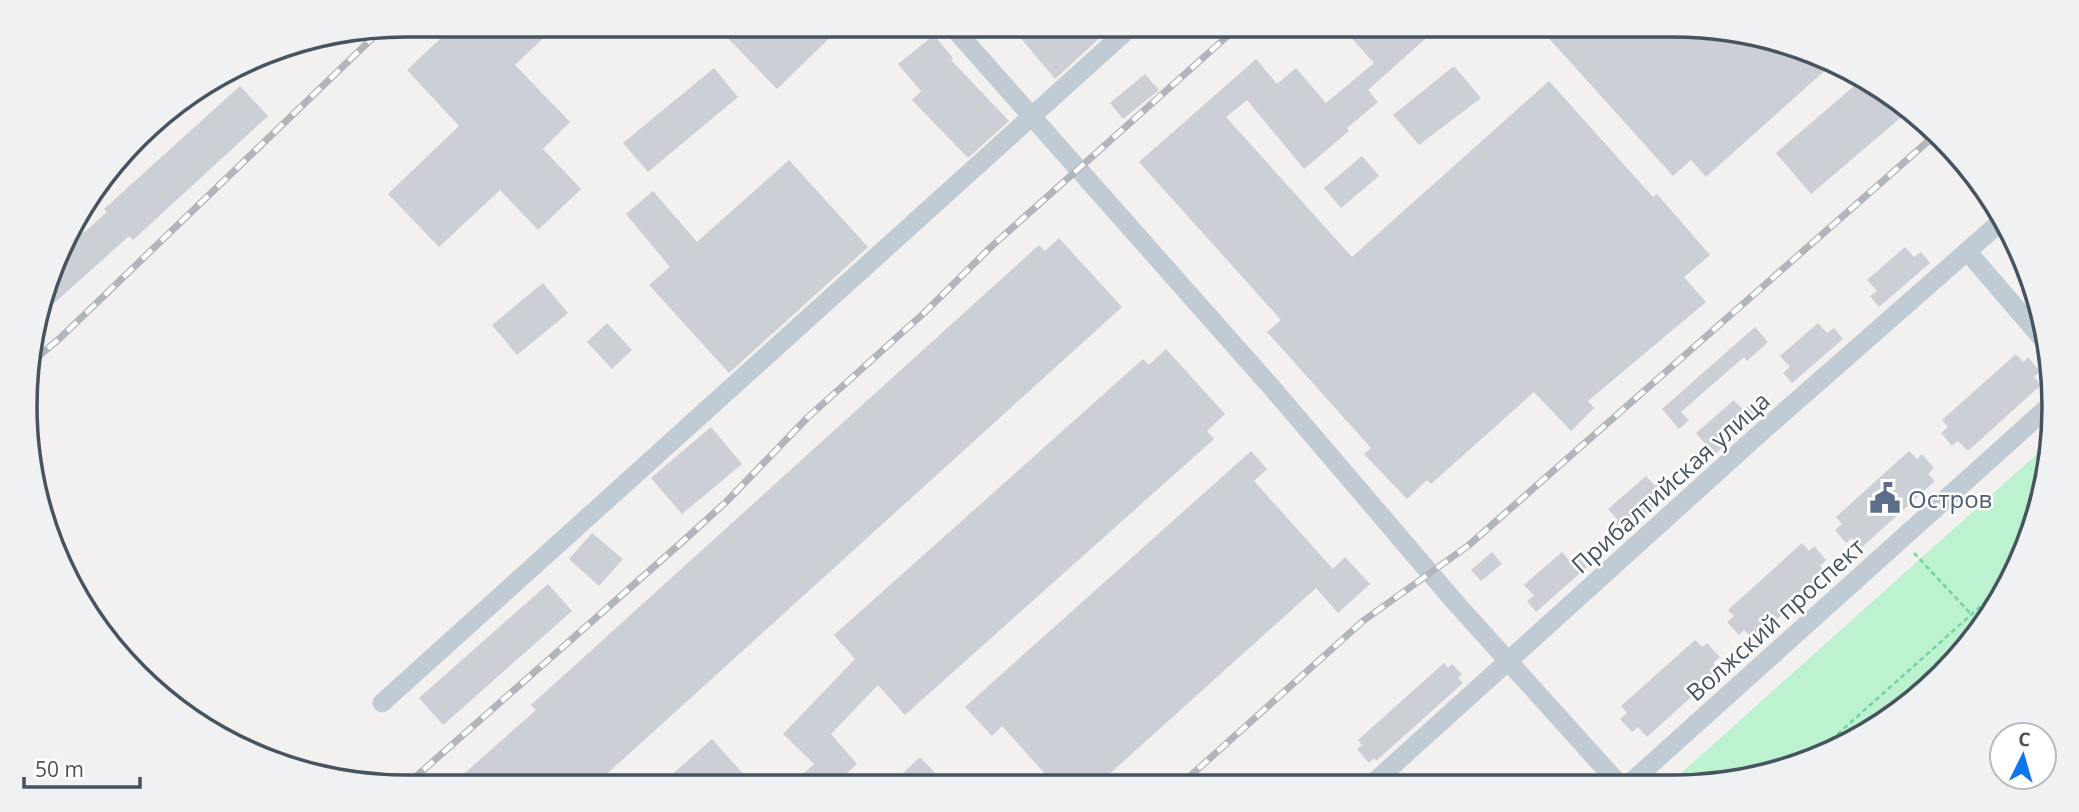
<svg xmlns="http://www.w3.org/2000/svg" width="2079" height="812" font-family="'Open Sans',sans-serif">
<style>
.green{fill:#bcf2d0}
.building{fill:#cccfd5}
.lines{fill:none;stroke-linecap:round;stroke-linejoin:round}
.path{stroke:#72d3a1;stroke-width:2.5;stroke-dasharray:5 3.5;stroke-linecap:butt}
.minor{stroke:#c0cbd3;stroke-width:19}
.rail-casing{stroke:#b2b5bb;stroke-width:7}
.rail{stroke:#fff;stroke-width:4.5;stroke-dasharray:13;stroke-linecap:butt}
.labels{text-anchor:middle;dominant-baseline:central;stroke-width:5;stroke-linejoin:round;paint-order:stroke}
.street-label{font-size:24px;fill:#47545f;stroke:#fff}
.service-label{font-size:24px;fill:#4e5e75;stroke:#fff;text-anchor:start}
.rim{fill:none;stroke:#47545f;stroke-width:3.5}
</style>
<rect width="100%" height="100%" fill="#f3f0f0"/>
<!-- green -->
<path class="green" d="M2045,447L2041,505L2003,597L1925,693L1841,748L1723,784H1669Z"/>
<!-- building -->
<path class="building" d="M456,24H558L515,65L570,122L543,149L581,189L538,230L500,190L439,247L388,194L459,126L407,70Z
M714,24H844L777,89Z
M1009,24H1115L1055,79Z
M1339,24H1442L1368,90L1378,102L1347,128L1349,131L1304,169L1247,100L1226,117L1352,257L1549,81L1653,197L1657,194L1710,255L1684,277L1706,302L1588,401L1594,408L1571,431L1534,392L1431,484L1427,480L1407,499L1364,454L1371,448L1267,332L1281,320L1139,162L1256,59L1277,84L1296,68L1326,103L1374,63Z
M1536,24H1673L1772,38L1830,66L1706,177L1691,160L1673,176Z
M934,35L953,58L951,60L1009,121L968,158L912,100L921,91L898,64Z
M1454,66L1481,98L1419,145L1393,115Z
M714,68L738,97L648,172L623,143Z
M1145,74L1159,90L1123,119L1110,103Z
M1860,81L1906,104L1911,109L1811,194L1776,153Z
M240,86L268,116L133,240L129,236L42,314L63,251L107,212L104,209Z
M1362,156L1379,176L1341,208L1324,188Z
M789,160L868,247L729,373L649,285L670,267L626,214L653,191L697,242Z
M1059,238L1122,307L599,781L604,787H449L536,710L531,705L1039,245L1045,251Z
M1905,247L1914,257L1921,252L1930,263L1879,307L1870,296L1877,291L1867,280Z
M543,283L568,313L517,355L492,325Z
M607,323L632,350L612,369L587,342Z
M1818,323L1827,333L1834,328L1843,339L1792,383L1783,373L1790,367L1780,356Z
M1755,327L1768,342L1747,361L1744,357L1681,412L1689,420L1679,429L1662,409Z
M1166,349L1225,414L1207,431L1214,439L905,715L878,685L831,734L857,764L832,786H812L802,775L814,764L783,734L855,659L834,635L1143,359L1149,365Z
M2016,354L2023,362L2028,357L2040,371L2034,377L2041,385L1968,451L1958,441L1952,446L1941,433L1948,427L1942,420Z
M1734,400L1743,410L1749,405L1758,416L1708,460L1698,450L1705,444L1696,433Z
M711,427L742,464L682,514L651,478Z
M1251,451L1267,469L1254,481L1333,569L1345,557L1370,584L1338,613L1316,588L1096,786H1056L1002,726L992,736L965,707Z
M1909,451L1917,459L1922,454L1934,468L1928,474L1935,481L1861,548L1852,538L1846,543L1835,530L1842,524L1836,517Z
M1646,476L1655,486L1661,481L1671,492L1620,536L1611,525L1618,520L1608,509Z
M592,533L623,559L599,586L569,559Z
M1802,543L1809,551L1814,546L1826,560L1820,566L1827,574L1754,640L1744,630L1739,635L1727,622L1734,616L1728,610Z
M1492,552L1502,564L1481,581L1471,570Z
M1562,552L1571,562L1578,557L1587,567L1536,612L1527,601L1534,596L1524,585Z
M548,584L572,611L443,725L419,698Z
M1695,640L1702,647L1707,643L1720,657L1713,663L1721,670L1647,737L1638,727L1632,732L1620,719L1627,713L1621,706Z
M1444,663L1448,668L1452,664L1462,674L1458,678L1463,683L1376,761L1374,758L1369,763L1357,749L1362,745L1358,740Z
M712,739L755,787H658Z
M920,757L947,786H889Z"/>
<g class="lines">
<!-- path -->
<path class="path" d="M2044,390L2049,385
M1914,553L1971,614
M1812,757L2011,579"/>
<!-- minor -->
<path class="minor" d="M950,24L1273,389L1454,601L1619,784
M1967,251L2047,344
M382,703L1134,24
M1629,784L2048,407
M1371,785L1758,435L2005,218"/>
<defs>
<path id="rail" d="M28,365L59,339L383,28
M1179,786L1363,621L1469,545L1934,136
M404,787L682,542L727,501L807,418L924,313L993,245L1241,24"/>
</defs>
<!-- rail casing -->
<use href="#rail" class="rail-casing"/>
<!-- rail -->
<use href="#rail" class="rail"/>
</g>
<!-- icons -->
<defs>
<symbol id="civic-bare" viewBox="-9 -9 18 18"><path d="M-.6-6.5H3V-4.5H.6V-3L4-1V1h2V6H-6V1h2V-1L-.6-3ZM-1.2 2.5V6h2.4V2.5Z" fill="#5c6f8a" stroke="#fff" stroke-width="2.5" paint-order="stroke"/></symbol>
</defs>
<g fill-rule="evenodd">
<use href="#civic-bare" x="1863" y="476" width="44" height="44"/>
</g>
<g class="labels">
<!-- street labels -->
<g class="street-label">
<text transform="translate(1670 482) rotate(-42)">Прибалтийская улица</text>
<text transform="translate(1775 619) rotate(-42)">Волжский проспект</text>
</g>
<!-- service labels -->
<g class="service-label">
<text x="1908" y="498">Остров</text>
</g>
</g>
<!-- crop -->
<path d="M0 0H2079V812H0ZM406 37H1673A369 369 0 0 1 2042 406V406A369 369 0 0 1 1673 775H406A369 369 0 0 1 37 406V406A369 369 0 0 1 406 37Z" fill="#f0f1f2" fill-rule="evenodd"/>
<path class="rim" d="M406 37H1673A369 369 0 0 1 2042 406V406A369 369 0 0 1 1673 775H406A369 369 0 0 1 37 406V406A369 369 0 0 1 406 37Z"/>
<!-- north arrow -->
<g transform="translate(2023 756) rotate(5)"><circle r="33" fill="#ffffff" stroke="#b5bbbf" stroke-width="2"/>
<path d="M0-5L12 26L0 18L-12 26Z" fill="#0d76ef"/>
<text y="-10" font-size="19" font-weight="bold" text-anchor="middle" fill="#47545f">С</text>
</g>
<!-- scale -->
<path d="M24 777v10h116v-10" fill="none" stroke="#47545f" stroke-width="3.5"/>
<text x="35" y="777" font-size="21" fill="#47545f" stroke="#ffffff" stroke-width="5" paint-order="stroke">50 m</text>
</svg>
